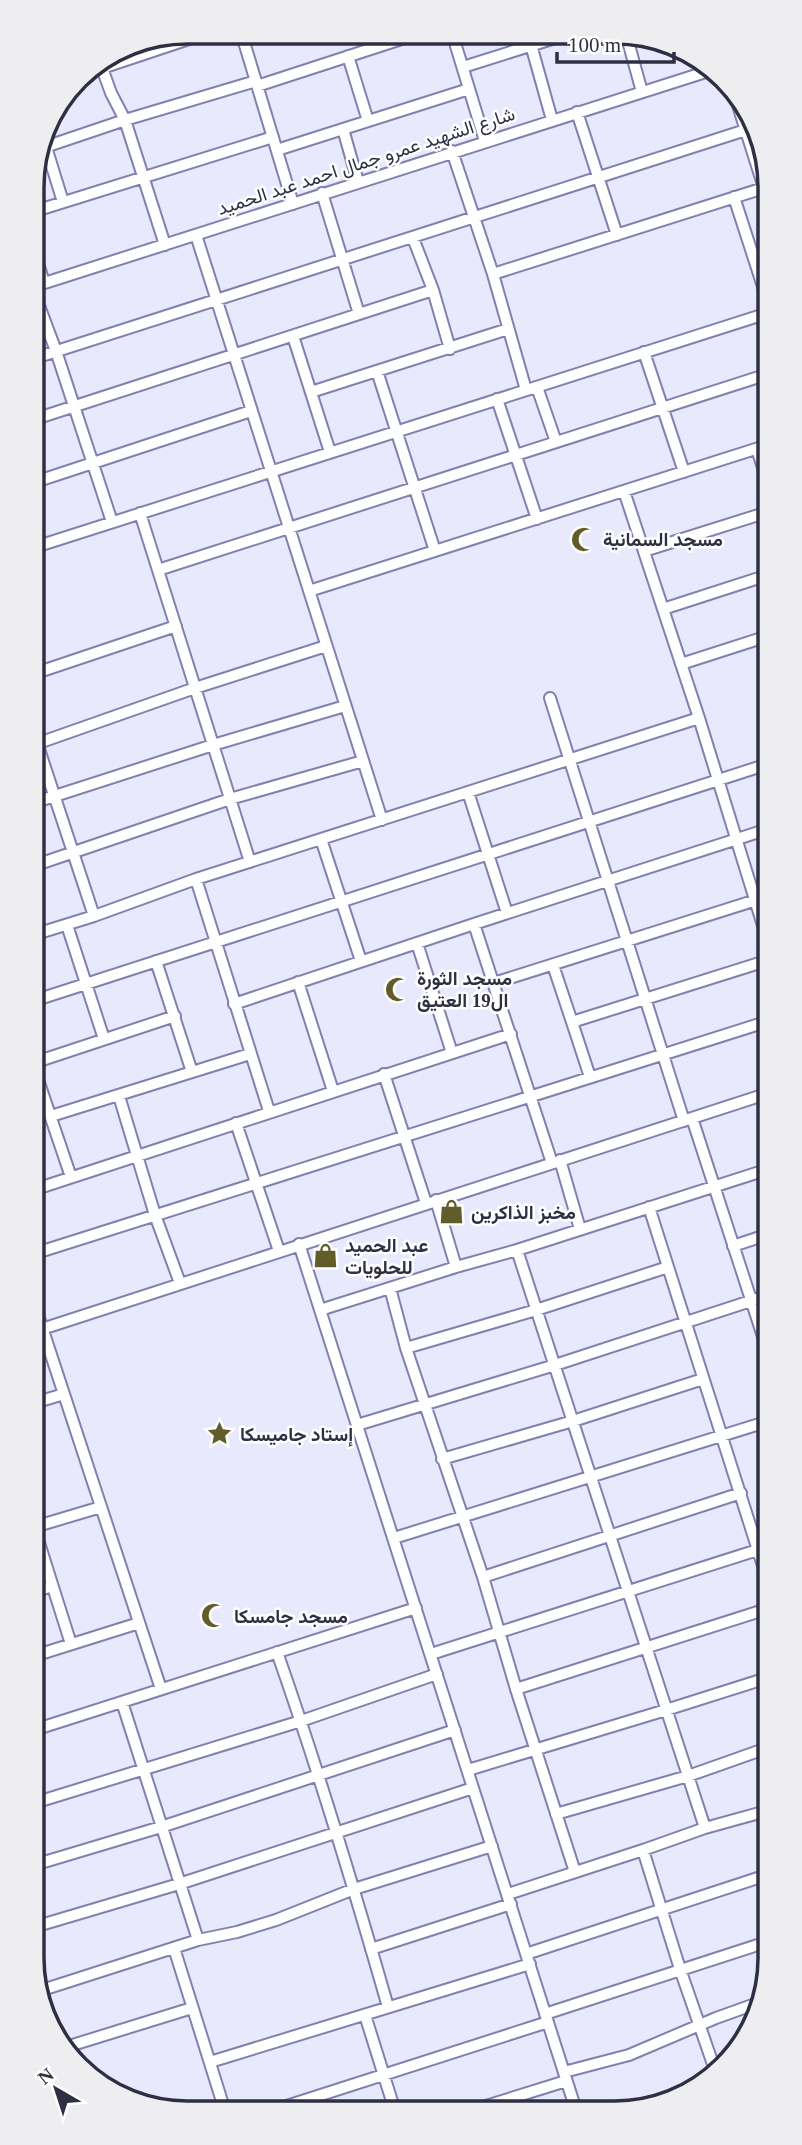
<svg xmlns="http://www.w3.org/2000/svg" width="802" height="2145" font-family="'Times New Roman',Vazirmatn,serif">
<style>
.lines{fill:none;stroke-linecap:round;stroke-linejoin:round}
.minor-casing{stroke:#8181af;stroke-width:14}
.minor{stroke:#fff;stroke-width:10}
.labels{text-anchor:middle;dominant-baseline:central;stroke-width:5;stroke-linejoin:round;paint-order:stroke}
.street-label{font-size:19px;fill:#2f2f43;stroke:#fff}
.poi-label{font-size:19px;font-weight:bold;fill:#2f2f43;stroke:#fff;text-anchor:start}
.rim{fill:none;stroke:#2f2f43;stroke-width:3.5}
</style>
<rect width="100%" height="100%" fill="#e8e9fd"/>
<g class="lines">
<defs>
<path id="minor" d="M241,32L293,204
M452,33L485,141
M528,34L552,120
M626,34L642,92
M348,56L368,121
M463,67L568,34
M102,68L111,93L125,120L165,245
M81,75L210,32
M257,86L420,33
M735,96L764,188
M577,112L617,235
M343,129L358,182
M46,147L63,202
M39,149L125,120L256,81
M277,150L469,89
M452,151L493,274L526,390
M322,193L359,314
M734,197L768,302
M32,212L273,137
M196,235L382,820
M413,238L433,290L450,349
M32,243L44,283
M753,256L768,252
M493,274L767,187
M293,336L330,452
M644,352L684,472
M32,359L752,128
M377,371L435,551
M537,387L556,442
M311,392L508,329
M497,399L537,519
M32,420L433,290
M757,449L768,483
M32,483L251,411
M624,491L699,718L769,945
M140,513L250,862
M112,522L56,351L32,287L712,70
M32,548L768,313
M644,551L768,512
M158,570L768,374
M309,591L768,445
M663,609L768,575
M681,664L768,636
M33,674L176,626
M550,698L684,1121
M33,731L94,916
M33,745L195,688L326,646
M468,792L507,913
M33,803L213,745L345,706
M321,839L361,961
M33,866L230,799L363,761
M196,879L269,1111
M474,924L552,1163
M67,925L104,1039
M33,935L94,916L196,879L699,718
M417,943L452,1053
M156,961L192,1072
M553,965L572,1022L769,960
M298,982L333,1091
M494,983L769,896
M33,1001L768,764
M234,1004L474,924L768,829
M572,1022L590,1077
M33,1063L175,1016
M33,1065L71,1177
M384,1074L426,1203
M119,1096L155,1215L180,1283
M51,1116L250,1054
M692,1118L769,1355
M236,1123L279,1251
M560,1160L580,1229
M33,1190L511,1034
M436,1200L456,1267
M649,1207L770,1588
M299,1244L576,2110
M733,1246L769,1234
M517,1250L705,1828
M33,1254L769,1021
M390,1288L406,1348L483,1577L516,1689L575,1872
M34,1303L161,1689
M320,1310L456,1267L517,1250L769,1169
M42,1329L769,1093
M406,1348L536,1310L668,1267
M34,1403L64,1394
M357,1425L555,1365L769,1295
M442,1459L573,1421L703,1379
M34,1527L71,1644
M34,1527L101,1507
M394,1538L769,1421
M483,1577L741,1493
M34,1592L52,1586
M277,1652C318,1769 354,1888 388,2007
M431,1654L770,1546
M34,1656L139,1623
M516,1689L770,1608
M122,1702L198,1940
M34,1730L416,1608
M468,1770L666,1710L770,1677
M34,1803L301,1721L437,1674
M556,1814L688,1776L770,1747
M643,1850L680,1969L715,2070
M34,1865L161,1827L455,1730
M508,1894L643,1850L705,1828L770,1810
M34,1927L179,1884L473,1788
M174,1948L225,2111
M371,1949L511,1904
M526,1954L770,1874
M35,1974L46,2011
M36,1992L198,1940L237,1932L276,1920L354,1889L492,1846
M545,2014L770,1941
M365,2015L395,2111
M66,2047L192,2008
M210,2062L530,1964
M564,2072L629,2055L716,2018L755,2004
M473,2110L566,2081
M634,2110L660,2102
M271,2111L548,2022"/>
</defs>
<!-- minor casing -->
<use href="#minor" class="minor-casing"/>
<!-- minor -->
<use href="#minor" class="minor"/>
</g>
<!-- icons -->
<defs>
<symbol id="mosque-bare" viewBox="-9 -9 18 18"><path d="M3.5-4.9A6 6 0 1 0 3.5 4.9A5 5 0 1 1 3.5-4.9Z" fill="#615c29" stroke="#fff" stroke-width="2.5" paint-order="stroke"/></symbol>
<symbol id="shop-bare" viewBox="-9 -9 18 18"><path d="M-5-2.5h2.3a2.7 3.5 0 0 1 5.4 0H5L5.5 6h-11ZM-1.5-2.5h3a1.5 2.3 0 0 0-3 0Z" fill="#615c29" stroke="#fff" stroke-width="2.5" paint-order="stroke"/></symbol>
<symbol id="sight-bare" viewBox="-9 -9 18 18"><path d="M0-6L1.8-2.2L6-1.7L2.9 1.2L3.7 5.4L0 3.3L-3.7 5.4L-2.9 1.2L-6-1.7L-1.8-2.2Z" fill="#615c29" stroke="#fff" stroke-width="2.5" paint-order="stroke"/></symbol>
</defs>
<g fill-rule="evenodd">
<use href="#mosque-bare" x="566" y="522" width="35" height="35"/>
<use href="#mosque-bare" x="380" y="972" width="35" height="35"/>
<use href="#shop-bare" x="434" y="1194" width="35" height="35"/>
<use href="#shop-bare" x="308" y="1238" width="35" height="35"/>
<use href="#sight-bare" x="202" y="1416" width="35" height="35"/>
<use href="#mosque-bare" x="196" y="1598" width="35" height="35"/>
</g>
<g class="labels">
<!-- street labels -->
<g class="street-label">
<text transform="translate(366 161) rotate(-18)">شارع الشهيد عمرو جمال احمد عبد الحميد</text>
</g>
<!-- poi labels -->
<g class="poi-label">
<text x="603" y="539">مسجد السمانية</text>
<text x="417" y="978">مسجد الثورة<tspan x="417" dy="22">ال19 العتيق</tspan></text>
<text x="471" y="1212">مخبز الذاكرين</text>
<text x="345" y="1245">عبد الحميد<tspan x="345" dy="22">للحلويات</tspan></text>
<text x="240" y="1434">إستاد جاميسكا</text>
<text x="234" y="1616">مسجد جامسكا</text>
</g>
</g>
<!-- crop -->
<path d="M0 0H802V2145H0ZM187 44H615A143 143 0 0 1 758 187V1958A143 143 0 0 1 615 2101H187A143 143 0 0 1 44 1958V187A143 143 0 0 1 187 44Z" fill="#eeeef0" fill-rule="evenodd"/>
<path class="rim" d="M187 44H615A143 143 0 0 1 758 187V1958A143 143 0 0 1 615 2101H187A143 143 0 0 1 44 1958V187A143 143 0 0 1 187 44Z"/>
<!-- north arrow -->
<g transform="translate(56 2089) rotate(321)" stroke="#ffffff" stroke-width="5" paint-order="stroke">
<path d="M0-5L12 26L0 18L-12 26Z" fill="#2f2f43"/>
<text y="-10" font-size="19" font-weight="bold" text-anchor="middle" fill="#2f2f43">N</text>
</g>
<!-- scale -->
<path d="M557 52v10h117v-10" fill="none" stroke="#2f2f43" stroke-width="3.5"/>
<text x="568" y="52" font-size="21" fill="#2f2f43" stroke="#ffffff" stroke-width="5" paint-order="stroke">100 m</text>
</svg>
